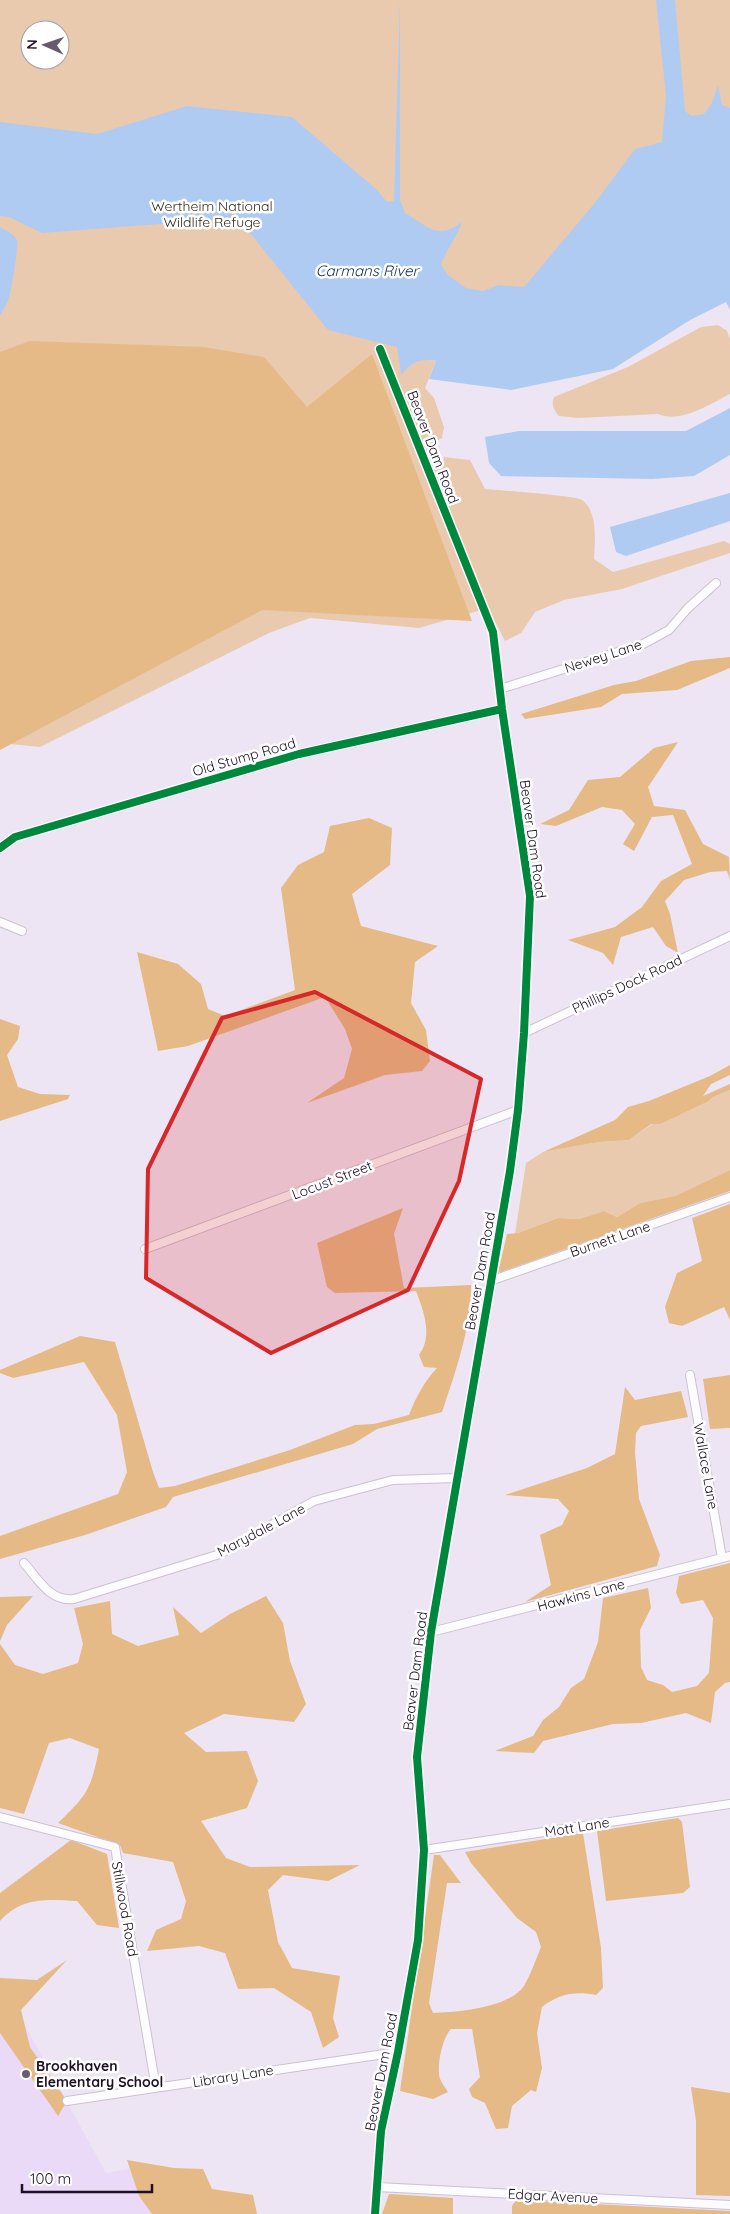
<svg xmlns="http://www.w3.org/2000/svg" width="730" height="2214" font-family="Quicksand,sans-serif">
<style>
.built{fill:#ebdaf7}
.green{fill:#e9caae;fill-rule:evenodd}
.forest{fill:#e5ba87}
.water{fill:#afcbf2}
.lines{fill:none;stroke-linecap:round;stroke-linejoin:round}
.minor-casing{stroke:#ccc1d3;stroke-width:10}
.tertiary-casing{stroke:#ccc1d3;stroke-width:11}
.minor{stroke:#fcfbfd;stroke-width:8}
.tertiary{stroke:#fcfbfd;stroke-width:9}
.cycleway-casing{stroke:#fff;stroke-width:11}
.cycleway{stroke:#00873e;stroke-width:8}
.marked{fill:#d62828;fill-opacity:0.2;stroke:#d62828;stroke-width:4;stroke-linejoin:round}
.poi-dot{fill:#665a6e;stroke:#fff;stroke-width:2}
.labels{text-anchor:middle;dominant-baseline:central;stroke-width:5;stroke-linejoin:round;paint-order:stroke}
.park-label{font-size:14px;fill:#382a1a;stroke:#fff}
.street-label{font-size:14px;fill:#1d0f26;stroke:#fff}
.poi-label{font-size:14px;font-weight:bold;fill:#1d0f26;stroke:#fff;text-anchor:start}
.water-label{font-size:15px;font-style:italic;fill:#113050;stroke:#fff}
</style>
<rect width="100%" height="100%" fill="#ede5f3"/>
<!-- built -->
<path class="built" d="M0,1980L106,2173L140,2167L159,2214H0Z"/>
<!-- green -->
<path class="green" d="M0,0H730V284L424,342L407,368C415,358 425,359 436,361L425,388L434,398L444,427L442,438L433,443L442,469L444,457L470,460L485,489C498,490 578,496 582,500C598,511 595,542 594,559L613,572L724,541L730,544V553L622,589L564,600L535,612L521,633L505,641L488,608L419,628L310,618L269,633L40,747L0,743ZM30,30H60V60H30Z
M718,325L727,331L730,339V394C710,404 680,424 658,414L578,418L559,416C554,410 551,405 554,397L628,367L701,327Z
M730,1090V1170L675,1196L640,1203L617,1217L604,1211L579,1219L558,1218L515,1234L526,1163L543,1152L599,1142L629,1140L652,1124H661L707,1102L713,1097Z"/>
<!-- forest -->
<path class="forest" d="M30,341L204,347L264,357L307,407L372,354L472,621L262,610L0,750V352Z
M730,657V668L677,690L622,694L601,707L525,719L521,714L614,685L636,681L691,661Z
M678,742L648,787L654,806L685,810L703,844L729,857L730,880L727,871L710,872L684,880L665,901L670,914L678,953L666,946L653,927L621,937L613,965L603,953L568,940L615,927L642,907L661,881L692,864L673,815L652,817L634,851L623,844L635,824L622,810L602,807L556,826L540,824L569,810L588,780L620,777L654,748Z
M369,818L392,828L390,865L352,894L361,926L438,946L415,962L411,1003L426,1030L430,1061L422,1071L385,1075L307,1103L344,1078L352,1049L345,1029L325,997L188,1046L158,1051L137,952L178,964L201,984L208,1009L225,1016L295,990L281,888L298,865L324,852L330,826Z
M0,1019L20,1026L18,1039L7,1055L18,1087L40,1094L70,1095L68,1099L0,1121Z
M730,1065V1075L711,1084L703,1096L730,1084V1090L713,1097L707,1102L661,1124H651L629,1140L599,1142L543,1152L615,1120L628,1107L649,1101L710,1076Z
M730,1170V1191L498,1273L507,1234L518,1233L558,1218L579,1219L604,1211L617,1217L640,1203L675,1196Z
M730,1204V1320L724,1307L682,1326L669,1323L665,1307L677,1273L702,1261L692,1218Z
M403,1208L394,1234L404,1288L471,1285C471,1329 456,1370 442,1412L377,1429L353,1444L173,1497L166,1507L85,1535L0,1559V1536L118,1494L127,1472L117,1415L84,1362L13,1378L0,1373V1370L80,1336L115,1342L153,1472L159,1488L175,1486L290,1450L355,1425L374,1424L409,1415C416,1397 424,1382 437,1368L424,1367L419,1355C433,1336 424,1312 416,1291L335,1293L327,1287L317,1243Z
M730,1375V1428L710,1429L703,1379Z
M625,1387L635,1400L681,1391L688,1417L641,1426L636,1433L635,1452L639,1499L660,1555L657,1566L525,1602L551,1585L540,1535L562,1525L569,1511L558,1499L505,1495L587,1468L615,1454Z
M730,1563V1682L725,1683L715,1692L711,1723L686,1713L641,1723L613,1724L543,1741L534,1753L495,1751L533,1736L543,1720L559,1707L571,1688L584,1679L598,1642L603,1598L648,1588L651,1608L640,1630L641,1667L647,1680L663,1685L672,1692L697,1686L709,1673L713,1618L703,1600L681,1604L676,1593L679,1576Z
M33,1596L7,1625L0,1641V1597Z
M266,1596L283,1623L290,1661L306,1704L294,1722L224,1714L184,1733L206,1752L247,1751L258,1781L247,1808L201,1821L226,1858L250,1867L360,1865L328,1881L283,1875L268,1890L278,1942L292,1968L340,1976L333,2018L339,2037L323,2048L311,2012L274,1988L238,1989L225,1953L199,1946L147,1951L156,1930L181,1919L186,1901L173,1862L123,1853L120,1845L58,1823C87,1795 91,1790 99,1749L70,1738L49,1743L24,1814L0,1808V1644L15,1665L43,1674L78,1663L83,1644L74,1608L110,1601L112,1634L138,1646L179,1635L173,1607L201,1633L230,1614Z
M678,1818L682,1822L690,1887L683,1893L606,1901L597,1831Z
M583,1833L601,1948L603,1988L596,1995C575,1991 559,1994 542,2007L537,2033L542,2068L536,2092L531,2090L512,2106L508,2128L496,2129L485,2103L472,2097L469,2089L480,2077L472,2029H451C442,2039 438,2061 439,2074C439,2080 445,2087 448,2092L433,2099L400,2091L434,1855H440L461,1883H447L429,2003L433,2013C458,2012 509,2008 524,1986C531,1974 536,1959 541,1947L536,1932L517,1918L471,1863L465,1852Z
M71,1840L107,1854L119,1928L97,1925L77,1901C47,1899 21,1897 0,1921V1893Z
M67,1960L21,2010L30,2047L67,2101L58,2116L0,2033V1978L37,1980Z
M691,2087L730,2093V2196L696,2195V2121Z
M127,2160L174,2168L203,2169L212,2189L253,2195L257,2214H152L139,2196Z
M389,2194L453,2198V2214H382Z
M516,2200L730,2211V2214H512V2206Z"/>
<!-- water -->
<path class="water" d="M400,0V200L405,213C428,226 437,241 462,222C457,238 446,249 441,265L448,275L466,288L483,291L499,285L524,287L594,204L635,149L662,142L666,96L656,0H675L685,111L691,116L704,114L712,103L718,85L722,105L730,108V310L726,302L690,320L613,369L511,390L429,379L436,361C419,358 412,362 401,375L397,347L328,330L238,218L42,233L9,217L0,216V122L97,134L187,106L292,117L376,189L387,202L394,201Z
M0,227C6,231 15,234 17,241C19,244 11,293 9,298C7,304 3,310 0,316Z
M730,408V455L694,476L652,479L501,476L489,463L485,437L519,431H686Z
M730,493V521L626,556L616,552L610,527Z"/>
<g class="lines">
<defs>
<path id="minor" d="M500,689L643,644L669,630L688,608L716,583
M0,922L22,931
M524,1033L730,936
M145,1249L518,1110
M490,1281L730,1197
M690,1375L722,1558
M24,1563C38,1579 50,1602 74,1599L220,1554L314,1501L393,1480L457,1478
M431,1632L730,1556
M0,1817L115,1847L156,2088
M424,1850L730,1804
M67,2101L398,2052
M377,2187L730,2205
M375,2214L381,2131L398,2052L418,1940L424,1850L417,1757L431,1632L510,1171L518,1110L524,1033L530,896L502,709L493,632L380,349"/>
<path id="tertiary" d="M0,848L15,837L299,754L502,709"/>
</defs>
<!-- minor casing -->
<use href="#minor" class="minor-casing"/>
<!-- tertiary casing -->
<use href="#tertiary" class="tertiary-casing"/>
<!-- minor -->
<use href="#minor" class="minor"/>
<!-- tertiary -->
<use href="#tertiary" class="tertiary"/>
<defs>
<path id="cycleway" d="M0,848L15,837L299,754L502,709
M375,2214L381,2131L398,2052L418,1940L424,1850L417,1757L431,1632L510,1171L518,1110L524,1033L530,896L502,709L493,632L380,349"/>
</defs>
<!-- cycleway casing -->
<use href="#cycleway" class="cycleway-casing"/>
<!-- cycleway -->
<use href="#cycleway" class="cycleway"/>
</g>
<!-- marked area -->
<path class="marked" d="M315,992L481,1079L459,1181L408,1290L271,1353L146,1278L148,1169L222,1018Z"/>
<!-- markers -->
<circle class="poi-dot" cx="26" cy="2074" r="5"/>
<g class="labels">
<!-- park labels -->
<g class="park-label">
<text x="212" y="206">Wertheim National<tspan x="212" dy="16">Wildlife Refuge</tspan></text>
</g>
<!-- street labels -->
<g class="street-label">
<text transform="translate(433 447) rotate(69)">Beaver Dam Road</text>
<text transform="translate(603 656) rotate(-18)">Newey Lane</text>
<text transform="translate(244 757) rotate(-16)">Old Stump Road</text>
<text transform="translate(533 839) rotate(82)">Beaver Dam Road</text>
<text transform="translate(627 984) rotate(-25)">Phillips Dock Road</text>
<text transform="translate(332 1180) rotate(-21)">Locust Street</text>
<text transform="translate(610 1239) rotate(-19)">Burnett Lane</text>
<text transform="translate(480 1271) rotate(-80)">Beaver Dam Road</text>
<text transform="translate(706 1466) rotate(80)">Wallace Lane</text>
<text transform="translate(261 1530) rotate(-28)">Marydale Lane</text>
<text transform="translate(581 1595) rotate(-15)">Hawkins Lane</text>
<text transform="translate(415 1671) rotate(-83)">Beaver Dam Road</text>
<text transform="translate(577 1827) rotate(-9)">Mott Lane</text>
<text transform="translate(125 1909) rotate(80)">Stillwood Road</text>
<text transform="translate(381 2072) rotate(-79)">Beaver Dam Road</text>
<text transform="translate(233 2076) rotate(-9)">Library Lane</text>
<text transform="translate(553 2196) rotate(3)">Edgar Avenue</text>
</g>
<!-- poi labels -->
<g class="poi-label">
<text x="36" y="2066">Brookhaven<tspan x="36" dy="16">Elementary School</tspan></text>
</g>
<!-- water labels -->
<g class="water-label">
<text x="367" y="270">Carmans River</text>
</g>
</g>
<!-- north arrow -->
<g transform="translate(45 45) rotate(272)"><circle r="24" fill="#ffffff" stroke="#a59fa8"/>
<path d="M0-4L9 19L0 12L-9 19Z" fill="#665a6e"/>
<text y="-8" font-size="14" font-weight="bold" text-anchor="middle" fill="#1d0f26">N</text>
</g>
<!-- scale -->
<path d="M22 2184v8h130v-8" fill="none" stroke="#1d0f26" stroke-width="2.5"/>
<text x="30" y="2184" font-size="15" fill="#1d0f26" stroke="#ffffff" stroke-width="4" paint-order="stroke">100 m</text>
</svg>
